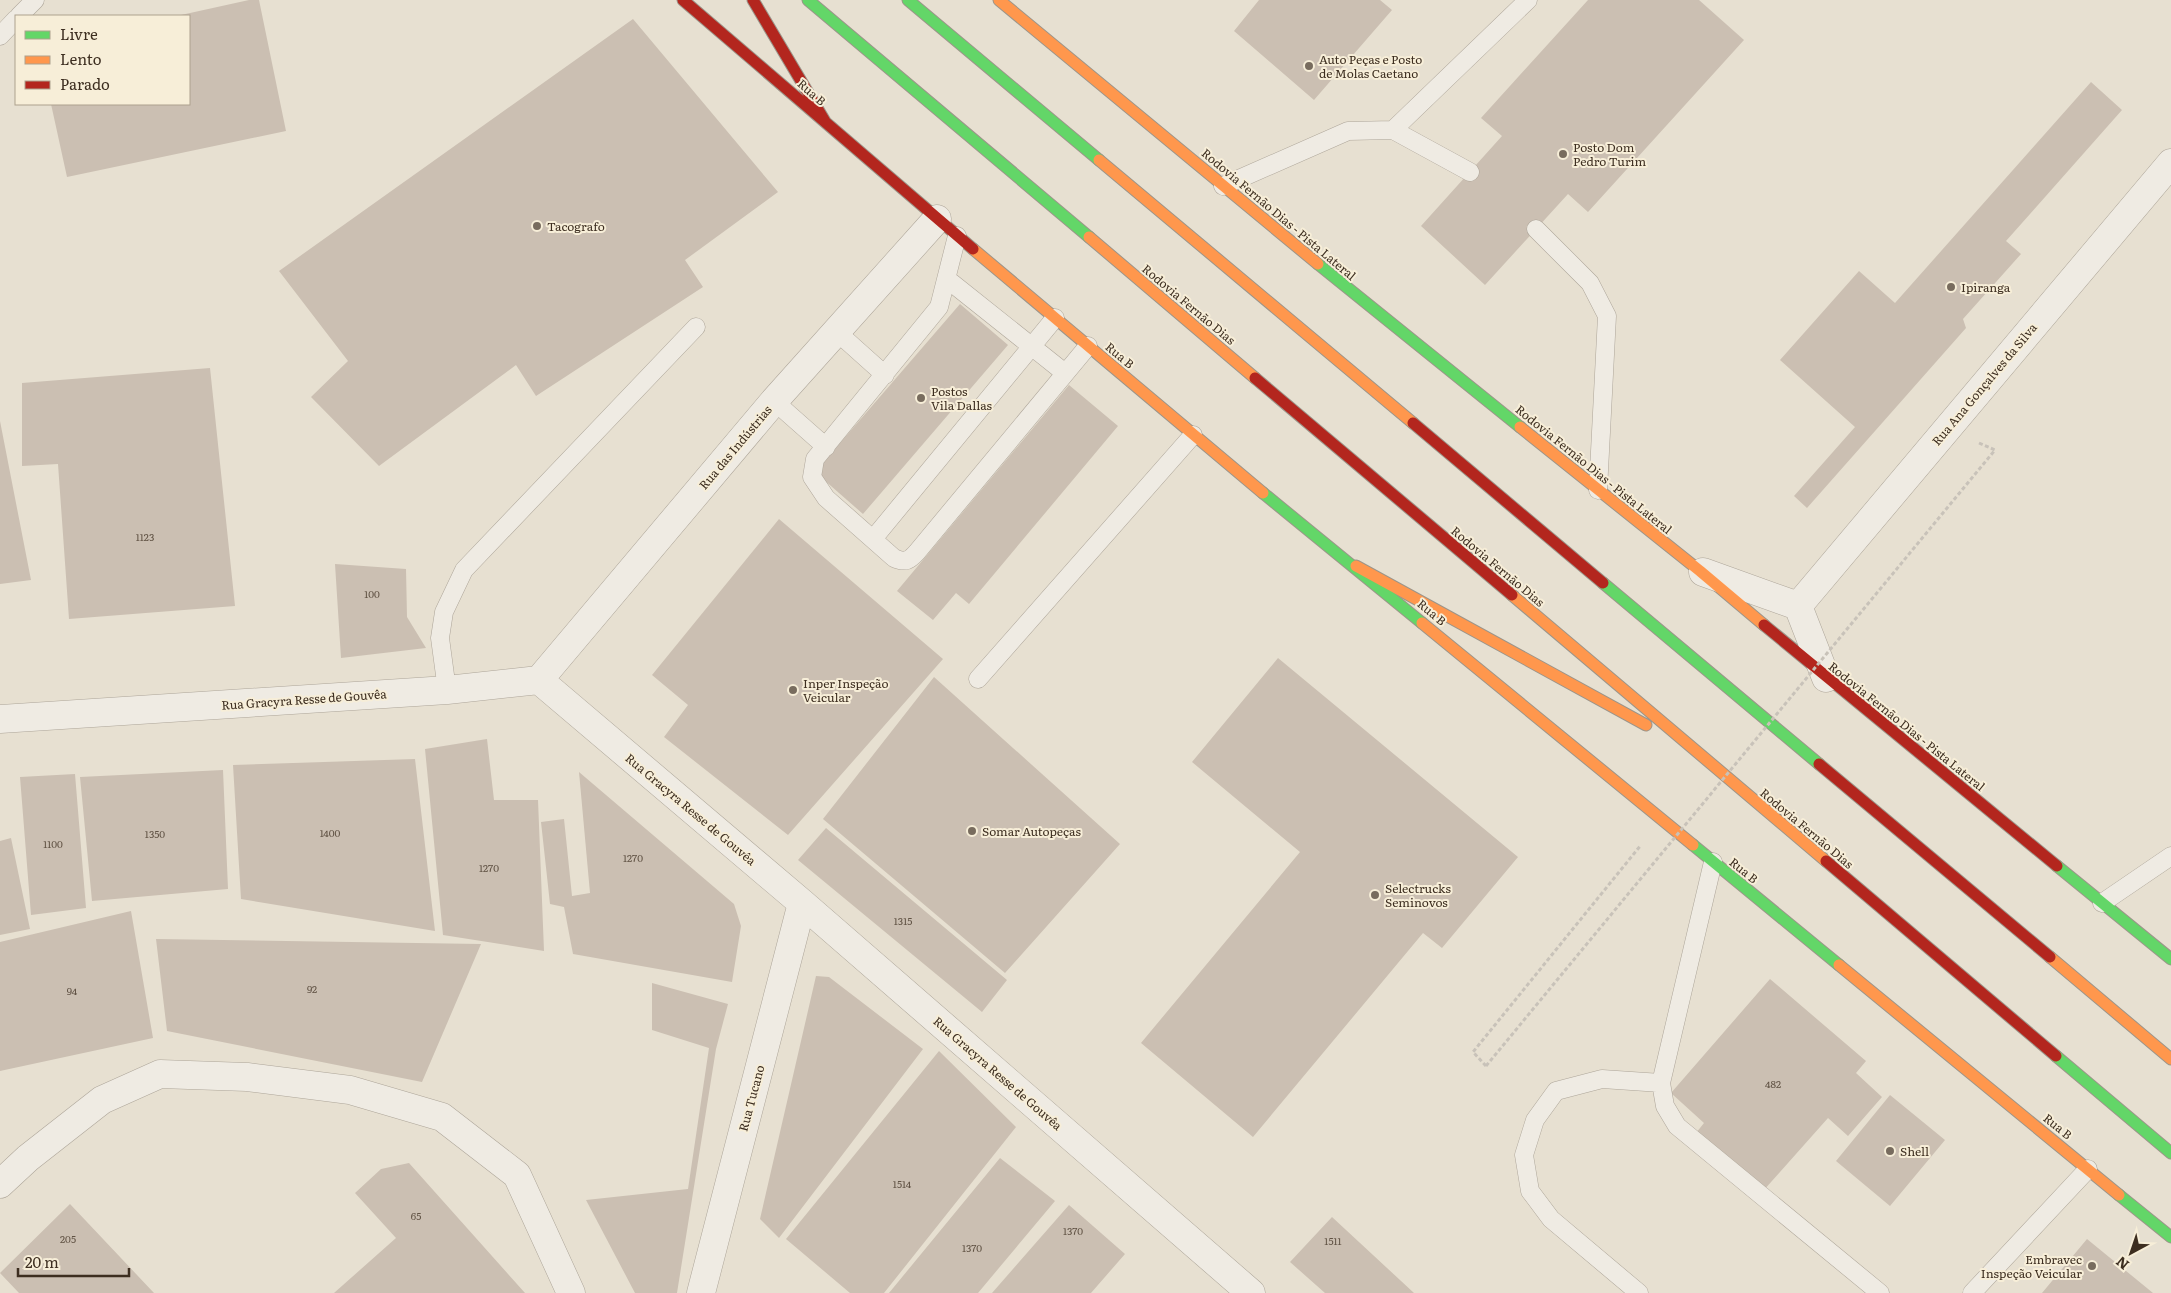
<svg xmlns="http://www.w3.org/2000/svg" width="2171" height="1293" font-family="Literata,serif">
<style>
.building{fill:#cbbfb2}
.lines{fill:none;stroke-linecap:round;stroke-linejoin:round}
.lane-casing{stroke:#ada599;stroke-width:19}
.street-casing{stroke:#ada599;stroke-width:29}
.fast-casing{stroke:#9c958a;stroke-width:13}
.slow-casing{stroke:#9c958a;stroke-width:13}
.jam-casing{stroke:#9c958a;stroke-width:13}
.path{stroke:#c8c2b9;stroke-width:3;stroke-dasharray:4 2.5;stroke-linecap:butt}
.lane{stroke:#efebe3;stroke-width:18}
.street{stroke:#efebe3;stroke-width:28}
.fast{stroke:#63d668;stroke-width:11}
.slow{stroke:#ff974d;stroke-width:11}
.jam{stroke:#b3261e;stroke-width:11}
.path-bridge{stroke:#c8c2b9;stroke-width:3;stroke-dasharray:4 2.5;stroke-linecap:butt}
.poi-dot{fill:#786c5e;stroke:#f7eed8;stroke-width:2}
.labels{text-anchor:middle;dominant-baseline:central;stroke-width:4;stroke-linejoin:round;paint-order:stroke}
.number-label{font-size:10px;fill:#605244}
.poi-label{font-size:12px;fill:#3d2e20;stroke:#f7eed8;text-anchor:start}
.street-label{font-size:12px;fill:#3d2e20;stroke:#f7eed8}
</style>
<rect width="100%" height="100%" fill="#e7e0d1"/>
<!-- building -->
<path class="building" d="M249,0H259L286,131L67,177L51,104H189V16L181,15Z
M1259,0H1380L1392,10L1314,100L1234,31Z
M1588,0H1699L1744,40L1588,212L1568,194L1485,285L1421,226L1502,136L1481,118Z
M633,19L778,192L685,260L703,287L536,396L516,365L379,466L311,397L348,361L279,271Z
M2091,82L2122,110L2006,241L2021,254L1963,319L1966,328L1807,508L1794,496L1855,427L1780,360L1859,271L1895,303Z
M960,304L1008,345L863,514L815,472Z
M210,368L235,606L69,619L58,464L22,466V383Z
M1069,385L1118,426L969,604L956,593L933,620L897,591Z
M0,421L31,580L0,584Z
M779,519L943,659L788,835L664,737L688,705L652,675Z
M335,564L406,569L407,617L426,648L341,658Z
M1278,658L1518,857L1442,948L1423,933L1253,1137L1141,1043L1300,852L1192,762Z
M934,677L1120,844L1005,973L823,819Z
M487,739L494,800H538L544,951L443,935L425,749Z
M415,759L435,931L241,899L233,765Z
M223,770L228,889L92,901L80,777Z
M579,772L734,904L741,926L732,982L573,954L564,907L550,904L541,822L564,819L572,896L590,893Z
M75,774L86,908L31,915L20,777Z
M826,828L1007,980L982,1012L798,860Z
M11,838L30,929L0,935V841Z
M131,911L153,1038L0,1071V942Z
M156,939L481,944L422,1082L167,1031Z
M816,976L829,977L923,1049L779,1238L760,1219Z
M1770,979L1866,1061L1856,1073L1882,1097L1848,1136L1828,1118L1763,1191L1696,1133L1704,1123L1671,1093Z
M652,983L728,1004L716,1049L677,1293H635L586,1200L688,1189L709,1048L652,1030Z
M939,1051L1016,1127L884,1293H850L786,1239Z
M1890,1095L1945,1140L1890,1206L1836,1161Z
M1000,1158L1055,1201L978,1293H889Z
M409,1163L525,1293H334L396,1238L355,1193L381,1169Z
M70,1204L154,1293H19L0,1273Z
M1069,1205L1125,1254L1091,1293H992Z
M1332,1217L1414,1293H1325L1290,1262Z
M2087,1239L2153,1293H2042Z"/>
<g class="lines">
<defs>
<path id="lane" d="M19,16L35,0
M0,36L16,19
M1393,130L1528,0
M1223,186L1348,131L1393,130L1470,172
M1536,229L1590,283L1607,316L1598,490
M957,236L939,307L815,459L812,477L826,498L894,558C905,563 909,561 917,552L1088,346
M947,279L1065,373
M837,332L885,375
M774,401L826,447
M873,539L1055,318
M978,679L1193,435
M447,690L440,638L444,612L464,570L696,327
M1713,862L1661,1083L1665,1106L1677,1126L1880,1293
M2102,903L2171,856
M1639,1293L1551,1219L1530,1191L1524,1155L1535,1120L1556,1091L1602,1079L1661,1083
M1972,1293L2088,1169"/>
<path id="street" d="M1703,572L1798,606L1826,678
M1798,606L2171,163
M539,680L774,401L937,219
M0,719L447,690L539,680L802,903L1251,1293
M0,1184L28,1158L102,1100L160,1074L247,1077L350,1090L442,1117L517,1175L571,1293
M701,1293L802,903"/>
<path id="fast" d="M808,0L1089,237
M908,0L1099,160
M1318,264L1520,427
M1263,493L1422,623
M1603,583L1819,764
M1693,845L1839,965
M2057,866L2171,959
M2056,1056L2171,1153
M2119,1195L2171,1237"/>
<path id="slow" d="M999,0L1318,264
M1099,160L1413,423
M1089,237L1255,378
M973,249L1263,493
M1520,427L1700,571L1764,625
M1356,566L1646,725
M1512,595L1826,861
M1422,623L1693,845
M2050,957L2171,1059
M1839,965L2119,1195"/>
<path id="jam" d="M683,0L973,249
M753,0L826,123
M1255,378L1512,595
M1413,423L1603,583
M1764,625L2057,866
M1819,764L2050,957
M1826,861L2056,1056"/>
</defs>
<!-- lane casing -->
<use href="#lane" class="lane-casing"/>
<!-- street casing -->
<use href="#street" class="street-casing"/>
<!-- fast casing -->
<use href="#fast" class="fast-casing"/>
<!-- slow casing -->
<use href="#slow" class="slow-casing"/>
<!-- jam casing -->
<use href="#jam" class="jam-casing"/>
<!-- path -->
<path class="path" d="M1979,443L1995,450
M1486,1066L1473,1052L1641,845"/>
<!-- lane -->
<use href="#lane" class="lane"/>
<!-- street -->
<use href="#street" class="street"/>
<!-- fast -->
<use href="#fast" class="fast"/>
<!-- slow -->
<use href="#slow" class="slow"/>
<!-- jam -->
<use href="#jam" class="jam"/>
<!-- path-bridge -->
<path class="path-bridge" d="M1486,1066L1995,450"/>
</g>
<!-- markers -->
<g class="poi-dot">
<circle cx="1309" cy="66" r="5"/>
<circle cx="1563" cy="154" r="5"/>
<circle cx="537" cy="226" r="5"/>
<circle cx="1951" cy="287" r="5"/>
<circle cx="921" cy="398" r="5"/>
<circle cx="793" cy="690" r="5"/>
<circle cx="972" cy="831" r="5"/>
<circle cx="1375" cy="895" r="5"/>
<circle cx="1890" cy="1151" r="5"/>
<circle cx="2092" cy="1266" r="5"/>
</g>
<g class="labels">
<!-- number labels -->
<g class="number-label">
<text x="145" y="536">1123</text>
<text x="372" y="593">100</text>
<text x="330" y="832">1400</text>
<text x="155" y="833">1350</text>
<text x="53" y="843">1100</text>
<text x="633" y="857">1270</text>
<text x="489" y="867">1270</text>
<text x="903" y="920">1315</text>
<text x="312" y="988">92</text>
<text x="72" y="990">94</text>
<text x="1773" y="1083">482</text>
<text x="902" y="1183">1514</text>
<text x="416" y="1215">65</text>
<text x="1073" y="1230">1370</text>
<text x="68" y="1238">205</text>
<text x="1333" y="1240">1511</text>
<text x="972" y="1247">1370</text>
</g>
<!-- poi labels -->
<g class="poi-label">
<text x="1319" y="59">Auto Peças e Posto<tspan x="1319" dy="14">de Molas Caetano</tspan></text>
<text x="1573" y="147">Posto Dom<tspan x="1573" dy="14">Pedro Turim</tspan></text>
<text x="547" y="226">Tacografo</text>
<text x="1961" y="287">Ipiranga</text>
<text x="931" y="391">Postos<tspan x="931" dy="14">Vila Dallas</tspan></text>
<text x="803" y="683">Inper Inspeção<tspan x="803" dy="14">Veicular</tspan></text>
<text x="982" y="831">Somar Autopeças</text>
<text x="1385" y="888">Selectrucks<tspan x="1385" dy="14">Seminovos</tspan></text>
<text x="1900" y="1151">Shell</text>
<text x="2082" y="1259" text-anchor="end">Embravec<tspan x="2082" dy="14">Inspeção Veicular</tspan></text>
</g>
<!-- street labels -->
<g class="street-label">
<text transform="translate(812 92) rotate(41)">Rua B</text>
<text transform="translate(1279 214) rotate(40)">Rodovia Fernão Dias - Pista Lateral</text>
<text transform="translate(1189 304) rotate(40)">Rodovia Fernão Dias</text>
<text transform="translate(1120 355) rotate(40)">Rua B</text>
<text transform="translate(1984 384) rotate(-50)">Rua Ana Gonçalves da Silva</text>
<text transform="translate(735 447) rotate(-50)">Rua das Indústrias</text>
<text transform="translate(1594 469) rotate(39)">Rodovia Fernão Dias - Pista Lateral</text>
<text transform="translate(1498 566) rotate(40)">Rodovia Fernão Dias</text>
<text transform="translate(1432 612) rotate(40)">Rua B</text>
<text transform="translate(304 699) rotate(-4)">Rua Gracyra Resse de Gouvêa</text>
<text transform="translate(1907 726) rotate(39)">Rodovia Fernão Dias - Pista Lateral</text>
<text transform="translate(691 809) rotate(40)">Rua Gracyra Resse de Gouvêa</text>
<text transform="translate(1807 828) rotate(40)">Rodovia Fernão Dias</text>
<text transform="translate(1744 870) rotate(39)">Rua B</text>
<text transform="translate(998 1073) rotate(41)">Rua Gracyra Resse de Gouvêa</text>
<text transform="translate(751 1098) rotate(-75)">Rua Tucano</text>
<text transform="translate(2058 1126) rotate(39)">Rua B</text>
</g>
</g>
<!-- legend -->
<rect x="15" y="15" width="175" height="90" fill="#f7eed8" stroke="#ada18e"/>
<rect x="25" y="31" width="25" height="8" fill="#63d668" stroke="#ada18e"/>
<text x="60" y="40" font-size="15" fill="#3d2e20">Livre</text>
<rect x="25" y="56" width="25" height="8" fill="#ff974d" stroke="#ada18e"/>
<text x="60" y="65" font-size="15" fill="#3d2e20">Lento</text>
<rect x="25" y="81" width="25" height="8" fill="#b3261e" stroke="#ada18e"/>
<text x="60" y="90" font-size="15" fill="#3d2e20">Parado</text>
<!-- north arrow -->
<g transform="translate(2131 1253) rotate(220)" stroke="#f7eed8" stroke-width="4" paint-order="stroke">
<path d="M0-4L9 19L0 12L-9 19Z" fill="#3d2e20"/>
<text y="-8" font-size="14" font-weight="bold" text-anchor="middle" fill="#3d2e20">N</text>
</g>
<!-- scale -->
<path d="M18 1268v8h111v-8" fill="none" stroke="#3d2e20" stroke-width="2.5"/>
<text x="25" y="1268" font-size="15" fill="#3d2e20" stroke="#f7eed8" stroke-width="4" paint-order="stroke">20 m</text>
</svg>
